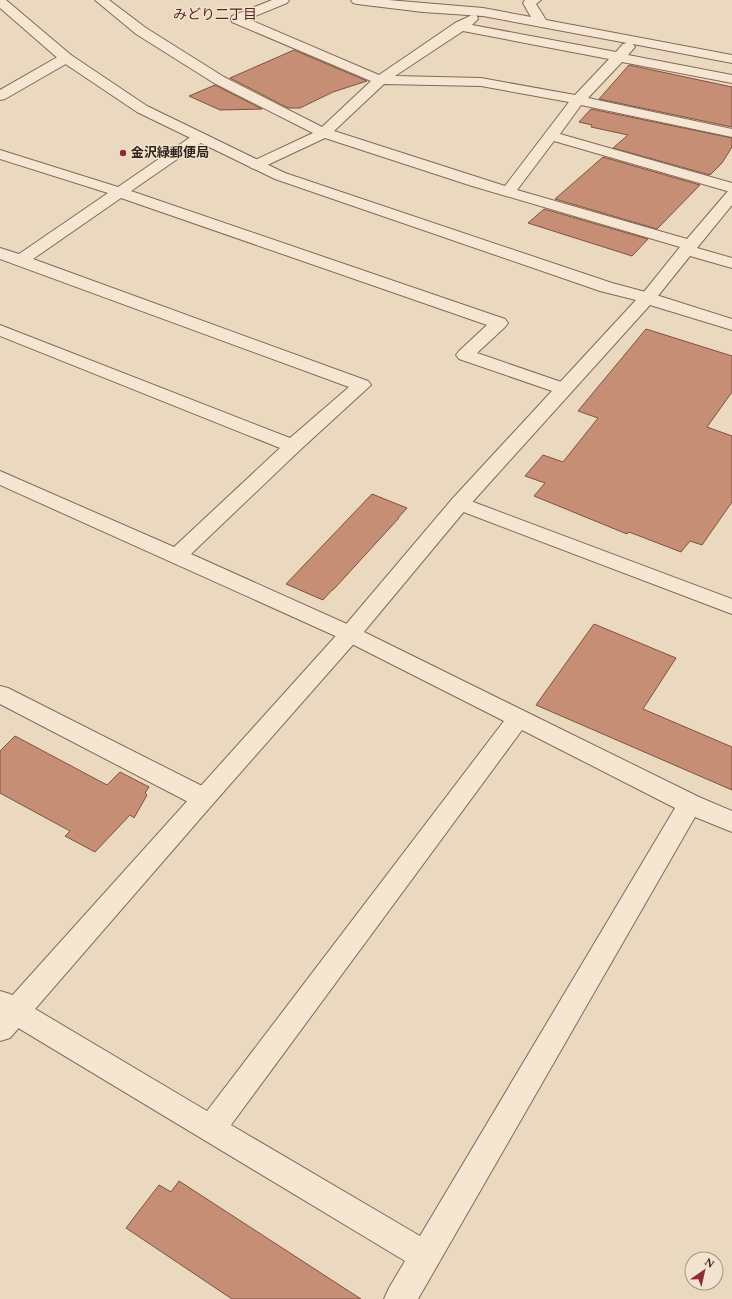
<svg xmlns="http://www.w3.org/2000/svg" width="732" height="1299" font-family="Spectral,'Noto Sans JP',serif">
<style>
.building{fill:#c78e76;stroke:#7f5140}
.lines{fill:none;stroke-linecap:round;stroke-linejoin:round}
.minor-casing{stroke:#826958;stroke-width:2}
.tertiary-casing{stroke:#826958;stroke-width:2}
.minor{fill:#f6e6d1;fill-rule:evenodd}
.tertiary{fill:#f6e6d1;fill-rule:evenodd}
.poi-dot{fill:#8d2c39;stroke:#f2e3ce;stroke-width:1.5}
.labels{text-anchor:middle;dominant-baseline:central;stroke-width:3;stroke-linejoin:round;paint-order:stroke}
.far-poi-label{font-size:13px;font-weight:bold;fill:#32241c;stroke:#f2e3ce;text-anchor:start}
.far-neighbourhood-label{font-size:14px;fill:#5c231e;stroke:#f2e3ce}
</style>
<rect width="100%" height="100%" fill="#ead8bf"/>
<!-- building -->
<path class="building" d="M294,50L367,81L333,92L300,108H288L230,78Z
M629,65L732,87V127L599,99Z
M215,85L262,109L220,110L189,96Z
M591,109L732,138V147L722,163L710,175L613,148L628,135L591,127L592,125L579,122Z
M603,157L700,185L657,229L555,199Z
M544,209L648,239L632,256L528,223Z
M646,329L732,356V392L707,427L732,436V502L702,545L690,541L681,552L629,532L627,534L534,496L545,483L525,476L543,455L563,462L598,418L578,411Z
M372,494L407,508L398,518H399L333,590H332L323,600L286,584Z
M594,624L676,658L643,709L732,747V790L536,705Z
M15,736L107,785L120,772L149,787L145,793L147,795L134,818L130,815L95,852L65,836L70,831L0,793V751Z
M179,1181L361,1299H232L126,1228L159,1185L171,1192Z"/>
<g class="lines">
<defs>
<path id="minor" d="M95,0H109L146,28L224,77L322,127L371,81L232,22L231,19L232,16L272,0H289L287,3L248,19L379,75L455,23L472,15L477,16L478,19L472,25L616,52L623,44L627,43L483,16L423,12L357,4L353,3L351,0H388L483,8L531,17L523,3L525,0H541L536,4L546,20L732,55V63L633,44L635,47L628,55L732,75V83L622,62L588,98L732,129V137L581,105L560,134L732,183V205L697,248L732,258V268L690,256L653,302L647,303L641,302L639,298L680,247L472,186L325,138L261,168L256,169L251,168L249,165L251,162L313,133L214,83L136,34ZM463,31L609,59L575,95L481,78L395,76ZM384,84L481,86L569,102L505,186L334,131ZM554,141L727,191H728L687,239L517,190Z
M66,54L71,55L73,58L71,61L5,99L0,100V90L61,55Z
M200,133L205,134L207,137L205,140L131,191L505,319L508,323L505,327L477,353L570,385L573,389L570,393L564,394L558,393L459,359L456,355L459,351L487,325L121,198L33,259L368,381L371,385L300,450L191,554L358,629L699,797L732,811V832L695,817L418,1299H384L389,1288L405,1261L0,1017V991L10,994L207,1111L504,721L342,639L0,485V471L174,547L280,448L0,336V325L290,438L349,387L0,259V248L19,254L108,193L0,159V150L118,187L195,134ZM522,730L675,808L420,1236L231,1125Z
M460,497L732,599V614L453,508L450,503L453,498Z
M0,686L8,688L212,791L215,798L212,805L203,808L194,805L0,704Z"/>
<path id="tertiary" d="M0,0H6L71,55L147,106L285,173L612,283L653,294L732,319V330L650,305L467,508L358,639L212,805L10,1038L0,1041V1009L342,629L453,498L636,300L600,291L275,179L137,112L61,61L0,8Z"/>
</defs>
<!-- minor casing -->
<use href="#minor" class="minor-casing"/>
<!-- tertiary casing -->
<use href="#tertiary" class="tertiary-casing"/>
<!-- minor -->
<use href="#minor" class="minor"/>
<!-- tertiary -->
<use href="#tertiary" class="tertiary"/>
</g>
<!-- markers -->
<circle class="poi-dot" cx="123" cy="153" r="4"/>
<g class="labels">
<!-- far-poi labels -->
<g class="far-poi-label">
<text x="131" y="153">金沢緑郵便局</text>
</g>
<!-- far-neighbourhood labels -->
<g class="far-neighbourhood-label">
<text x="215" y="14">みどり二丁目</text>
</g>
</g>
<!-- north arrow -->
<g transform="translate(704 1271) rotate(34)"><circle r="19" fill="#f2e3ce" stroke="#a59787"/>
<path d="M0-3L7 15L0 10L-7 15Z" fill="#8d2c39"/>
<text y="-6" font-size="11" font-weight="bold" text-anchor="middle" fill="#32241c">N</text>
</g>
</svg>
